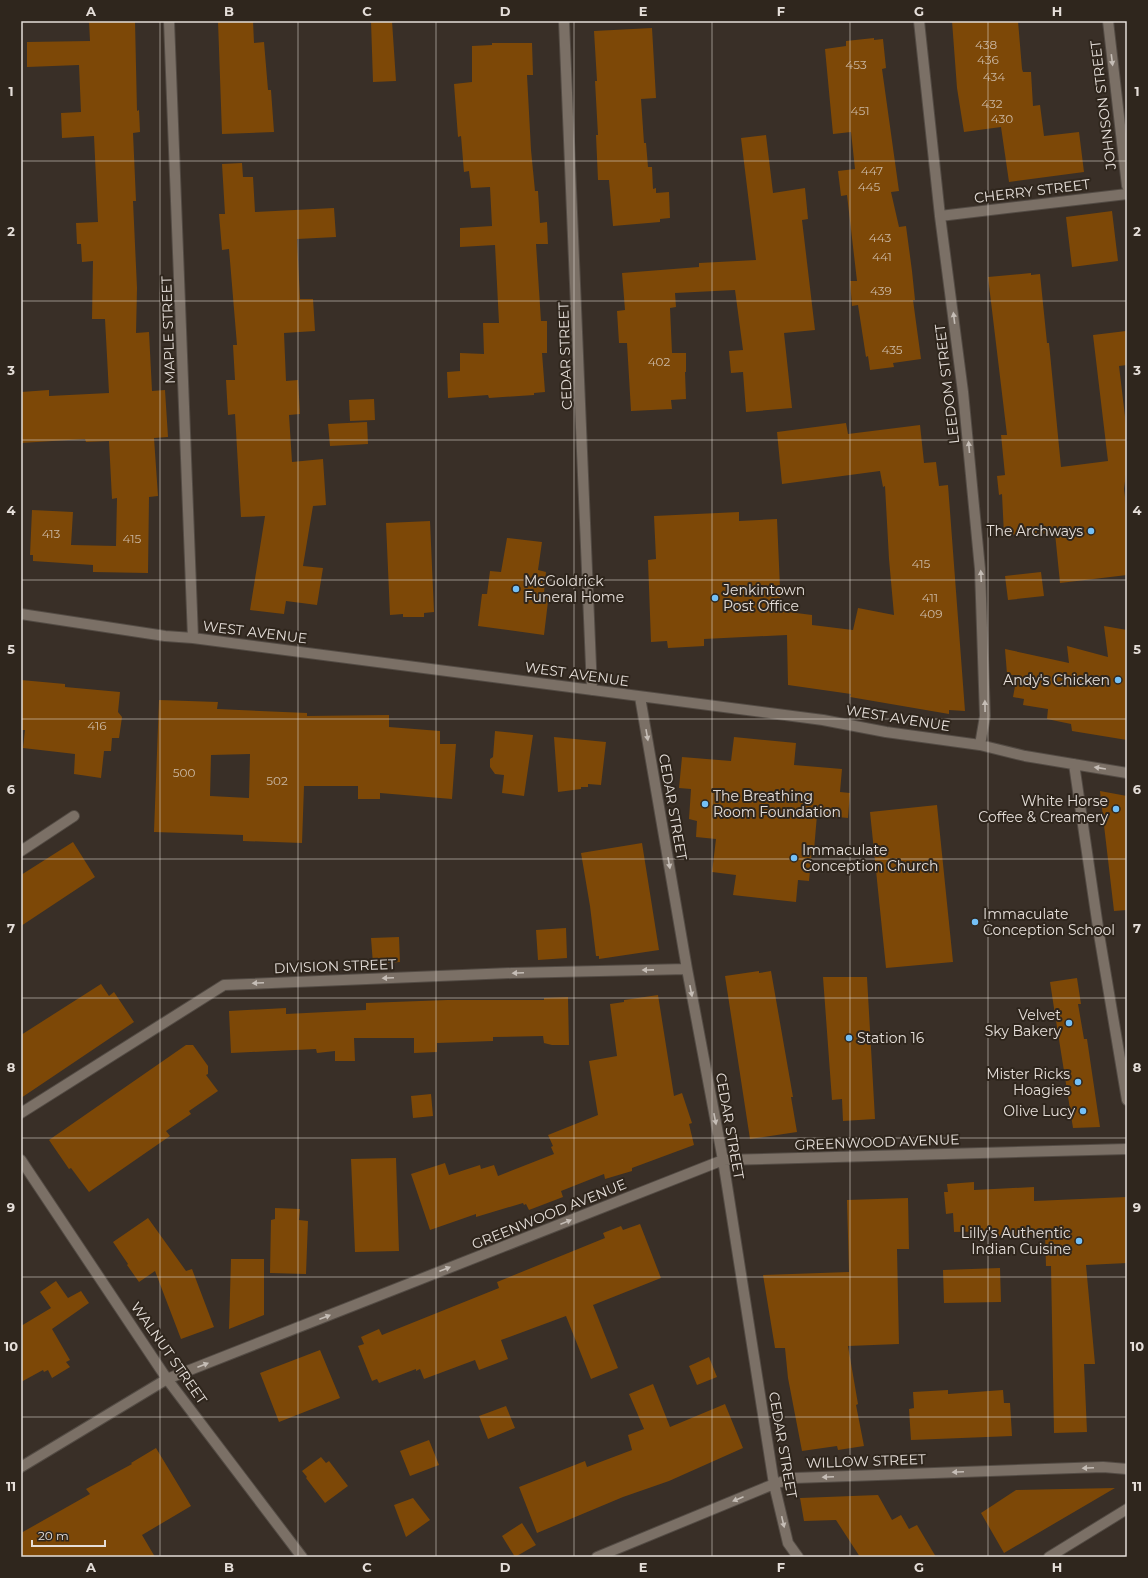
<svg xmlns="http://www.w3.org/2000/svg" width="1148" height="1578" font-family="Montserrat,sans-serif">
<style>
.building{fill:#7d4807;fill-rule:evenodd}
.lines{fill:none;stroke-linecap:round;stroke-linejoin:round}
.minor-casing{stroke:#534b44;stroke-width:12}
.minor{stroke:#7b7066;stroke-width:10}
.oneway{fill:#c5bdb6}
.grid{fill:none;stroke:#e5ded9;stroke-width:1;stroke-opacity:0.55}
.poi-dot{fill:#74c0f6;stroke:#2f261d;stroke-width:1.5}
.labels{text-anchor:middle;dominant-baseline:central;stroke-width:4;stroke-linejoin:round;paint-order:stroke}
.number-label{font-size:12px;fill:#cbb8a4}
.street-label{font-size:14px;fill:#e5ded9;stroke:#2f261d}
.poi-label{font-size:14px;fill:#e5ded9;stroke:#2f261d;text-anchor:end}
.neatline{fill:none;stroke:#e5ded9;stroke-width:1.5}
.grid-label{font-size:13px;text-anchor:middle;font-weight:bold;fill:#e5ded9}
</style>
<rect width="100%" height="100%" fill="#392f27"/>
<!-- building -->
<path class="building" d="M89,21H135L137,111L139,110L140,132L133,133L136,201H133L137,288L136,333L149,332L152,391L165,390L168,437L154,438L158,496L149,497L148,573L93,572V565L33,561V555H30L32,510L73,512L71,545L116,546L117,498L112,499L109,441L86,442L85,439L21,443V392L49,390V396L109,393L105,319H92L93,261L82,262L81,244H77L76,223L98,222L94,136L62,138L61,113L81,112L79,65L27,67V42L90,41Z
M218,21H253L254,43L264,42L268,90H271L274,132L222,134Z
M371,21H392L396,81L373,82Z
M952,21H1018L1022,69L1023,72H1031L1033,106L1040,105L1044,136L1079,132L1084,172L1009,182L1001,127L964,132L957,88Z
M652,28L656,98L641,99L644,143H646L648,167H652L653,189L656,188V193L669,192L670,218L660,219V222L613,226L609,180H598L596,135H598L595,81H597L594,31Z
M874,38V40L883,39L886,68L882,69L899,191L891,192L899,227L906,226L912,271L915,300H913L921,359L893,363L894,367L870,370L868,356L866,357L858,305L852,306L850,281H857L847,195L841,196L838,171L855,169L851,132L833,134L825,49L846,46V41Z
M492,43H532L533,75H527L531,150L535,191H538L540,223L547,222L548,244H536L541,321H547V353H542L545,392L534,393V395L489,398L488,395L448,398L447,372L460,371V353L484,354L483,323H499L495,245L460,247V228L492,226L490,187L471,188L469,171L464,172L461,136L458,137L454,84L472,82V46L492,45Z
M766,135L773,193L805,188L808,219L802,220L815,330L784,333L792,408L746,412L743,372L731,373L729,351L743,350L735,290L675,293L676,307L670,308L672,353H686V372H685L686,399L671,400L672,409L631,411L627,343H619L617,311L625,310L622,273L699,267V263L756,260L741,138Z
M242,163L243,177H253L255,212L334,208L336,237L297,239L300,299H313L315,331L284,333L286,381L298,380L300,414L289,415L292,462L323,459L326,505L313,506L303,566L323,568L317,605L286,601L284,614L250,610L265,516L241,517L235,414L228,415L226,380H235L233,345H237L229,249L222,250L219,214H225L222,164Z
M1112,211L1118,261L1072,267L1066,217Z
M1031,273V275L1040,274L1047,343H1049L1061,467L1108,461L1093,335L1126,331L1127,365L1119,366L1127,433V467L1124,489L1127,512V575L1060,583L1055,533L1004,535L1002,494L999,495L997,476L1005,475L1001,435H1007L988,277Z
M374,399L375,420L350,421L349,400Z
M367,422L368,444L330,446L328,424Z
M846,423L848,434L920,425L924,463L936,462L939,486L948,485L965,711L949,710V714L850,697L851,694L788,685L787,635L704,639V646L668,648L667,641L651,642L648,560L656,559L654,516L739,512V521L777,519L781,611L812,615V625L853,630L858,608L894,615L889,559L885,486L883,487L880,471L782,484L777,432Z
M430,521L434,612L424,613V617H403V614L390,615L386,523Z
M507,538L542,542L538,570L546,572L544,593H549L544,635L478,626L482,594H487L490,571L501,572Z
M1041,572L1044,596L1008,600L1005,576Z
M1104,626L1127,630V740L1072,731L1071,724L1047,719L1048,709L1023,705L1024,699L1013,697L1017,676L1007,674L1005,649L1069,663L1067,646L1108,657Z
M21,680L65,684V687L120,692L118,712L122,717L119,738H112L111,751H104L101,778L74,774L75,754L23,748L25,730H21Z
M159,700L218,702L217,709L307,713V716L389,715V727L440,731V744H456L452,799L380,793V799H358V786H304L302,843L243,841V835L154,832ZM250,754L249,798L210,796L211,755Z
M495,731L533,735L524,796L502,793L504,775L495,774L490,767V759L493,757Z
M554,737L606,742L601,785L588,784V787H581V789L558,792Z
M734,737L796,743L794,765L842,769L840,792L850,793L848,818L817,815L814,850H812L809,881L798,880L796,902L733,895L736,875L712,872L716,839L696,837L697,821L689,819L691,789L679,788L682,757L731,761Z
M1100,791L1127,796V910L1114,911Z
M937,805L953,962L886,968L870,812Z
M73,842L95,877L21,926V875Z
M642,843L659,950L599,959V956H596L590,906L581,853Z
M566,928L567,958L538,960L536,930Z
M399,937L400,962L373,964L371,938Z
M759,971V973L771,971L793,1097H791L797,1132L750,1139L725,976Z
M823,977H867L875,1119L843,1121L842,1099L832,1100Z
M1077,978L1081,1004H1078L1084,1039H1087L1100,1127L1073,1128L1054,1008L1050,982Z
M101,984L109,996L114,992L134,1022L21,1098V1035Z
M658,995L674,1096L682,1093L692,1123L689,1124L694,1145L632,1168V1171L605,1179L604,1174L561,1191L563,1197L529,1210L526,1204L524,1205L523,1203L476,1217V1214L430,1230L411,1174L445,1163L449,1175L480,1165L481,1169L494,1165L498,1176L554,1154L551,1147L553,1146L548,1135L598,1115L589,1061L617,1056L610,1004L624,1002V1000Z
M568,997L569,1045H552L544,1043L543,1036L493,1037V1041L437,1043V1052L414,1053V1038H354L355,1061H335V1051L317,1053L316,1049L231,1053L229,1011L286,1008V1014L366,1010V1003L447,1000H544V998Z
M186,1045H193L208,1066V1074L206,1075L218,1091L189,1111L191,1114L166,1131L170,1136L89,1192L71,1168L69,1169L49,1140Z
M431,1094L433,1116L413,1118L411,1096Z
M396,1158L399,1251L355,1252L351,1159Z
M974,1182V1190L1034,1187V1201L1127,1197V1263L1086,1265L1095,1364H1084L1087,1432L1054,1433L1051,1266H1046L1045,1234L995,1236V1231L954,1232L953,1213L946,1214L944,1192H948L947,1184Z
M908,1198L909,1249H897L899,1344L848,1346L858,1404L856,1405L864,1446L838,1450L837,1446L802,1451L788,1378L785,1348H775L763,1275L849,1272L847,1200Z
M275,1208L300,1209L299,1220L308,1221L306,1274L270,1273L271,1220L275,1219Z
M148,1218L186,1271L192,1269L214,1327L181,1339L155,1271L139,1282L127,1265L128,1264L113,1242Z
M640,1224L661,1278L593,1305L618,1368L591,1379L566,1316L501,1340L508,1359L479,1370L475,1360L424,1379L420,1369L416,1371V1369L379,1383L377,1379L372,1381L358,1346L364,1344L361,1337L379,1329L382,1335L499,1288L497,1282L605,1238L603,1233L621,1226L623,1230Z
M231,1259H264V1315L229,1329Z
M1000,1268L1001,1302L944,1303L943,1270Z
M56,1281L68,1298L81,1291L89,1303L52,1329L70,1360L66,1362L70,1367L52,1378L48,1370L44,1372L43,1370L21,1382V1326L51,1308L40,1292Z
M320,1350L340,1398L279,1422L260,1373Z
M709,1357L717,1377L697,1385L689,1366Z
M653,1384L670,1427L725,1404L743,1448L669,1481L623,1497L537,1533L519,1487L585,1461L587,1467L632,1450L628,1435L644,1429L629,1394Z
M948,1390V1394L1003,1390L1004,1403H1010L1012,1436L911,1440L909,1409L914,1408L913,1392Z
M506,1406L515,1428L488,1439L479,1416Z
M429,1440L439,1465L410,1476L400,1451Z
M156,1448L191,1506L142,1535L155,1557H21V1533L90,1494L86,1489L132,1464L131,1463Z
M321,1457L326,1463L329,1461L348,1486L325,1503L306,1478L307,1477L302,1471Z
M1115,1488L1004,1553L981,1513L1016,1490Z
M878,1495L892,1520L901,1515L909,1529L917,1525L936,1557H860L836,1520L804,1521L800,1498Z
M413,1498L430,1520L406,1537L394,1505Z
M522,1523L536,1545L515,1557L502,1536Z"/>
<g class="lines">
<defs>
<path id="minor" d="M169,21L193,638
M564,21L592,690
M919,21L940,216L963,392L980,569L985,716L980,745
M1108,21L1127,186
M940,216L1127,194
M21,614L165,636L193,638L823,720L886,732L980,745L1025,756L1127,773
M640,697L687,969L723,1160L774,1484L788,1543L798,1557
M1074,764L1099,934L1127,1100
M21,851L74,816
M21,1113L224,985L512,973L687,969
M21,1160L167,1379L302,1557
M21,1467L167,1379L723,1160L1127,1149
M597,1557L774,1484L794,1478L1103,1467L1127,1469
M1049,1557L1127,1509"/>
</defs>
<!-- minor casing -->
<use href="#minor" class="minor-casing"/>
<!-- minor -->
<use href="#minor" class="minor"/>
</g>
<!-- one-way arrows -->
<defs><path id="oneway-solid" d="M-6-.8H1V-3.2L6.5 0L1 3.2V.8H-6Z"/></defs>
<g class="oneway">
<use href="#oneway-solid" transform="translate(1112 60) rotate(83)"/>
<use href="#oneway-solid" transform="translate(954 318) rotate(-97)"/>
<use href="#oneway-solid" transform="translate(969 447) rotate(-95)"/>
<use href="#oneway-solid" transform="translate(981 576) rotate(-93)"/>
<use href="#oneway-solid" transform="translate(985 706) rotate(-91)"/>
<use href="#oneway-solid" transform="translate(647 735) rotate(80)"/>
<use href="#oneway-solid" transform="translate(1100 768) rotate(-171)"/>
<use href="#oneway-solid" transform="translate(669 863) rotate(80)"/>
<use href="#oneway-solid" transform="translate(648 970) rotate(179)"/>
<use href="#oneway-solid" transform="translate(518 973) rotate(178)"/>
<use href="#oneway-solid" transform="translate(388 978) rotate(178)"/>
<use href="#oneway-solid" transform="translate(258 983) rotate(177)"/>
<use href="#oneway-solid" transform="translate(691 991) rotate(79)"/>
<use href="#oneway-solid" transform="translate(715 1119) rotate(79)"/>
<use href="#oneway-solid" transform="translate(566 1222) rotate(-22)"/>
<use href="#oneway-solid" transform="translate(445 1269) rotate(-21)"/>
<use href="#oneway-solid" transform="translate(325 1317) rotate(-21)"/>
<use href="#oneway-solid" transform="translate(203 1365) rotate(-21)"/>
<use href="#oneway-solid" transform="translate(1088 1468) rotate(178)"/>
<use href="#oneway-solid" transform="translate(958 1472) rotate(178)"/>
<use href="#oneway-solid" transform="translate(828 1477) rotate(178)"/>
<use href="#oneway-solid" transform="translate(738 1499) rotate(157)"/>
<use href="#oneway-solid" transform="translate(783 1522) rotate(77)"/>
</g>
<!-- grid -->
<path class="grid" d="M160,21V1557M298,21V1557M436,21V1557M574,21V1557M712,21V1557M850,21V1557M988,21V1557M21,161H1127M21,301H1127M21,440H1127M21,580H1127M21,719H1127M21,859H1127M21,998H1127M21,1138H1127M21,1277H1127M21,1417H1127"/>
<!-- markers -->
<g class="poi-dot">
<circle cx="1091" cy="531" r="4"/>
<circle cx="516" cy="589" r="4"/>
<circle cx="715" cy="598" r="4"/>
<circle cx="1118" cy="680" r="4"/>
<circle cx="705" cy="804" r="4"/>
<circle cx="1116" cy="809" r="4"/>
<circle cx="794" cy="858" r="4"/>
<circle cx="975" cy="922" r="4"/>
<circle cx="1069" cy="1023" r="4"/>
<circle cx="849" cy="1038" r="4"/>
<circle cx="1078" cy="1082" r="4"/>
<circle cx="1083" cy="1111" r="4"/>
<circle cx="1079" cy="1241" r="4"/>
</g>
<g class="labels">
<!-- number labels -->
<g class="number-label">
<text x="986" y="44">438</text>
<text x="988" y="59">436</text>
<text x="856" y="64">453</text>
<text x="994" y="76">434</text>
<text x="992" y="103">432</text>
<text x="860" y="110">451</text>
<text x="1002" y="118">430</text>
<text x="872" y="170">447</text>
<text x="869" y="186">445</text>
<text x="880" y="237">443</text>
<text x="882" y="256">441</text>
<text x="881" y="290">439</text>
<text x="892" y="349">435</text>
<text x="659" y="361">402</text>
<text x="51" y="533">413</text>
<text x="132" y="538">415</text>
<text x="921" y="563">415</text>
<text x="930" y="597">411</text>
<text x="931" y="613">409</text>
<text x="97" y="725">416</text>
<text x="184" y="772">500</text>
<text x="277" y="780">502</text>
</g>
<!-- street labels -->
<g class="street-label">
<text transform="translate(1103 105) rotate(-97)">JOHNSON STREET</text>
<text transform="translate(1032 191) rotate(-7)">CHERRY STREET</text>
<text transform="translate(168 330) rotate(-92)">MAPLE STREET</text>
<text transform="translate(565 356) rotate(-92)">CEDAR STREET</text>
<text transform="translate(947 384) rotate(-97)">LEEDOM STREET</text>
<text transform="translate(255 632) rotate(7)">WEST AVENUE</text>
<text transform="translate(577 674) rotate(8)">WEST AVENUE</text>
<text transform="translate(898 718) rotate(9)">WEST AVENUE</text>
<text transform="translate(673 807) rotate(80)">CEDAR STREET</text>
<text transform="translate(335 966) rotate(-2)">DIVISION STREET</text>
<text transform="translate(730 1126) rotate(80)">CEDAR STREET</text>
<text transform="translate(877 1142) rotate(-2)">GREENWOOD AVENUE</text>
<text transform="translate(549 1214) rotate(-22)">GREENWOOD AVENUE</text>
<text transform="translate(169 1353) rotate(55)">WALNUT STREET</text>
<text transform="translate(783 1445) rotate(80)">CEDAR STREET</text>
<text transform="translate(866 1461) rotate(-2)">WILLOW STREET</text>
</g>
<!-- poi labels -->
<g class="poi-label">
<text x="1083" y="531">The Archways</text>
<text x="524" y="581" text-anchor="start">McGoldrick<tspan x="524" dy="16">Funeral Home</tspan></text>
<text x="723" y="590" text-anchor="start">Jenkintown<tspan x="723" dy="16">Post Office</tspan></text>
<text x="1110" y="680">Andy's Chicken</text>
<text x="713" y="796" text-anchor="start">The Breathing<tspan x="713" dy="16">Room Foundation</tspan></text>
<text x="1108" y="801">White Horse<tspan x="1108" dy="16">Coffee &amp; Creamery</tspan></text>
<text x="802" y="850" text-anchor="start">Immaculate<tspan x="802" dy="16">Conception Church</tspan></text>
<text x="983" y="914" text-anchor="start">Immaculate<tspan x="983" dy="16">Conception School</tspan></text>
<text x="1061" y="1015">Velvet<tspan x="1061" dy="16">Sky Bakery</tspan></text>
<text x="857" y="1038" text-anchor="start">Station 16</text>
<text x="1070" y="1074">Mister Ricks<tspan x="1070" dy="16">Hoagies</tspan></text>
<text x="1075" y="1111">Olive Lucy</text>
<text x="1071" y="1233">Lilly’s Authentic<tspan x="1071" dy="16">Indian Cuisine</tspan></text>
</g>
</g>
<!-- border -->
<rect width="1148" height="1578" fill="none" stroke="#2f261d" stroke-width="44"/>
<!-- scale -->
<path d="M32 1540v6h73v-6" fill="none" stroke="#e5ded9" stroke-width="2"/>
<text x="38" y="1540" font-size="12" fill="#e5ded9" stroke="#2f261d" stroke-width="3" paint-order="stroke">20 m</text>
<rect x="22" y="22" width="1104" height="1534" class="neatline"/>
<g class="grid-label">
<text x="91" y="16">A</text>
<text x="229" y="16">B</text>
<text x="367" y="16">C</text>
<text x="505" y="16">D</text>
<text x="643" y="16">E</text>
<text x="781" y="16">F</text>
<text x="919" y="16">G</text>
<text x="1057" y="16">H</text>
<text x="11" y="96">1</text>
<text x="1137" y="96">1</text>
<text x="11" y="236">2</text>
<text x="1137" y="236">2</text>
<text x="11" y="375">3</text>
<text x="1137" y="375">3</text>
<text x="11" y="515">4</text>
<text x="1137" y="515">4</text>
<text x="11" y="654">5</text>
<text x="1137" y="654">5</text>
<text x="11" y="794">6</text>
<text x="1137" y="794">6</text>
<text x="11" y="933">7</text>
<text x="1137" y="933">7</text>
<text x="11" y="1072">8</text>
<text x="1137" y="1072">8</text>
<text x="11" y="1212">9</text>
<text x="1137" y="1212">9</text>
<text x="11" y="1351">10</text>
<text x="1137" y="1351">10</text>
<text x="11" y="1491">11</text>
<text x="1137" y="1491">11</text>
<text x="91" y="1572">A</text>
<text x="229" y="1572">B</text>
<text x="367" y="1572">C</text>
<text x="505" y="1572">D</text>
<text x="643" y="1572">E</text>
<text x="781" y="1572">F</text>
<text x="919" y="1572">G</text>
<text x="1057" y="1572">H</text>
</g>
</svg>
